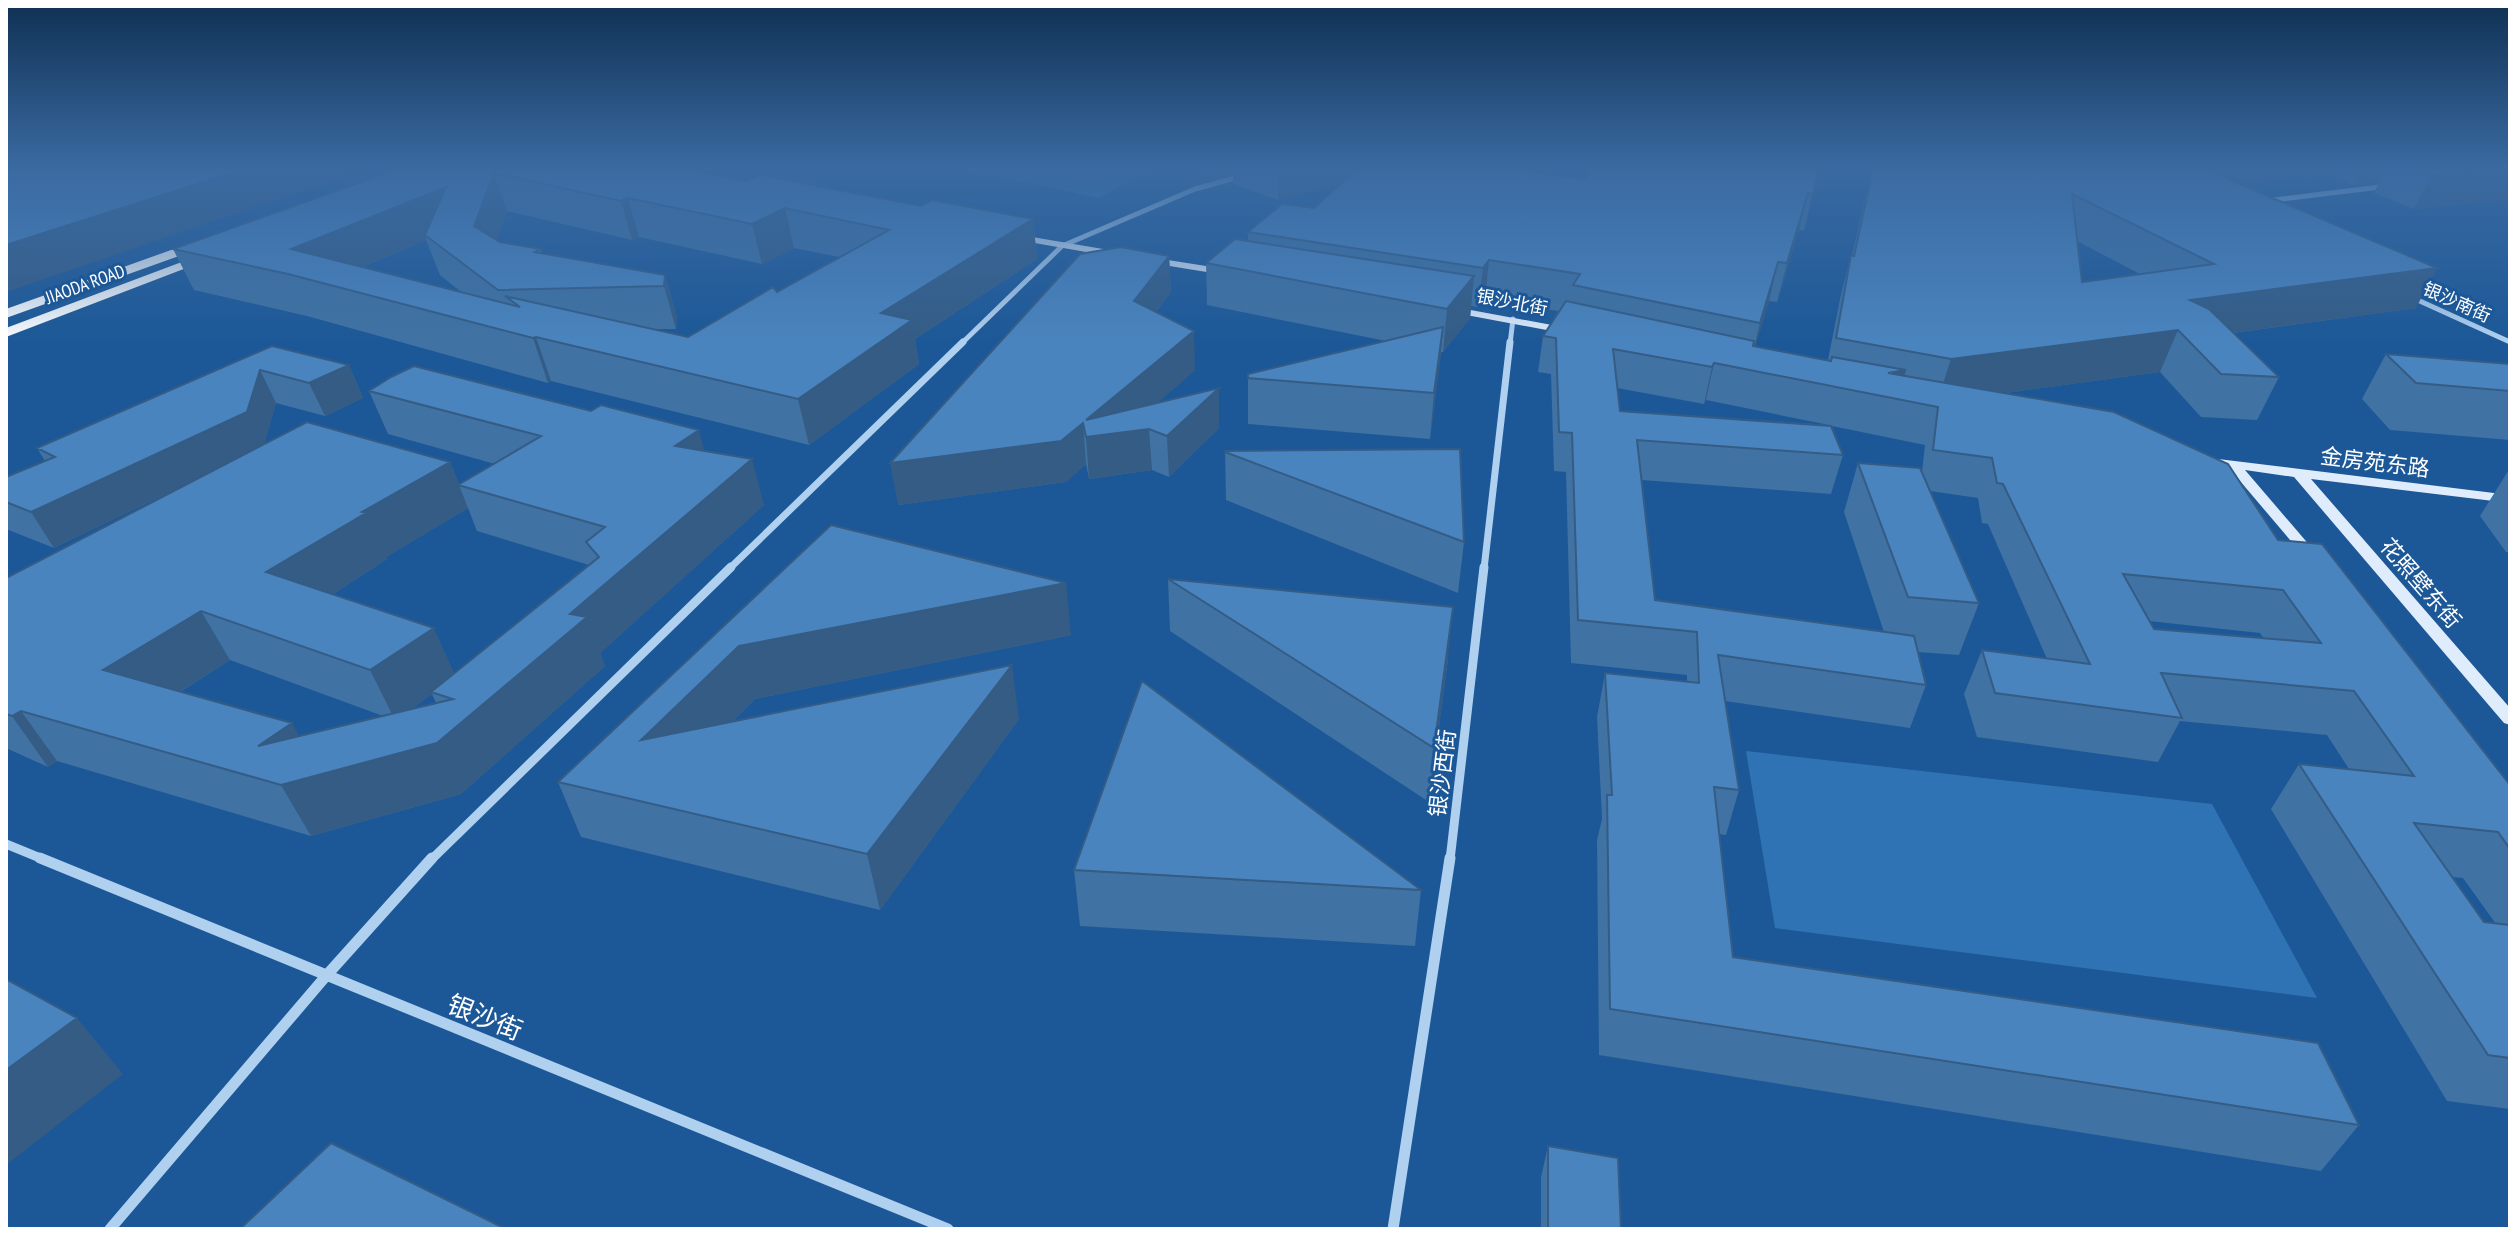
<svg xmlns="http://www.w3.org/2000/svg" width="2516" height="1235" font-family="'PT Sans Narrow','Noto Sans SC',sans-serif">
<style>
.green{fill:#3073b4}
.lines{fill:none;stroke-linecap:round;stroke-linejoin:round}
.street-far3{stroke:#b0d0f0;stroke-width:5}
.street-far2{stroke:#b0d0f0;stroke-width:7}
.street-far1{stroke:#b0d0f0;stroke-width:9}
.street{stroke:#b0d0f0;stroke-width:11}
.secondary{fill:#deecfb;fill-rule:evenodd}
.primary{fill:#f9fcff;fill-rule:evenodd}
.wall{fill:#4072a3;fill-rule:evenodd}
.shaded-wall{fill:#345c85}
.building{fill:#4a84be;stroke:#345c85;stroke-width:2;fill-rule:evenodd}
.labels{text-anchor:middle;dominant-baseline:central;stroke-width:6;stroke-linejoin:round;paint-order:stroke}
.far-street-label{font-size:18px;fill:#fff;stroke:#1c5897}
.street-label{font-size:22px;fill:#fff;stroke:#1c5897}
.near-street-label{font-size:26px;fill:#fff;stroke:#1c5897}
</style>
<rect width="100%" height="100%" fill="#1c5897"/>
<!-- green -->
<path class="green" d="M961,169H1153L1099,198Z
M1746,751L2212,804L2317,998L1775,928Z"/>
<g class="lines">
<!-- street-far3 -->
<path class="street-far3" d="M2266,201L2388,186
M2411,297L2510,342
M961,344L1062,246L1195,189L1242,176
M1510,344L1513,319"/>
<!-- street-far2 -->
<path class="street-far2" d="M729,569L963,342
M1484,569L1510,342"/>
<!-- street-far1 -->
<path class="street-far1" d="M6,844L45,860
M431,860L731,567
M1450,860L1484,567"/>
<!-- street -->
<path class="street" d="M40,858L948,1229
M110,1229L326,976L432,858
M1393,1229L1450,858"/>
<!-- secondary -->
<path class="secondary" d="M1015,234L1115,251L1120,254L1115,257L1011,239V235Z
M1149,257L1225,269L1230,272L1225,275L1145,262V258Z
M1449,306L1568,328L1574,331L1568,334L1445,311L1443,309Z
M2210,458L2510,495V503L2311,479L2510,708V725L2504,723L2294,477L2245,470L2317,554L2320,557L2312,562L2307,560L2229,468L2205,465V459Z"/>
<!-- primary -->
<path class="primary" d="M199,240L205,244L204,247L6,318V309Z
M203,254L215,257L6,337V328Z"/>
</g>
<!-- wall -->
<path class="wall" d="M398,169L745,181L921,206L1033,219L1037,259L915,339L919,364L809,445L551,381L548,383L307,316L194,290L173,249ZM507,211L632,240L639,237L762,264L794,248L839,257L777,292L688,337L655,329H676L677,317L665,275L542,253L541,249L500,242L497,240ZM426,240L440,275L461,292L363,267Z
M1196,169H1529L1533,172L1584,179L1818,169L1804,231L1799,230L1777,302L1769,301L1755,346L1828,360L1841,294L1851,255H1852L1872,169H2510V202L2506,200L2414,209L2374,193L2380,181L2353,185L2333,177L2312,179L2304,176L2237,183L2416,308L2233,333L2279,377L2257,420L2201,417L2160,372L2005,393L2278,540L2510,785V1109L2447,1101L2271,809L2299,764L2349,769L2327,735L2180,721L2158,762L1977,737L1964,694L1982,650L2047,659L1988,524L1982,523L1978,498L1930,491L1979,603L1959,655L1918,652L1926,685L1910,728L1725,701L1739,790L1726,835L1719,834L1733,957L2359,1125L2321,1171L1599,1055L1597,840L1602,819L1597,717L1605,673L1687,682V675L1571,663L1566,472L1554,471L1551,374L1538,372L1543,336L1558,311L1485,299L1478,307L1471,306L1470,318L1443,352H1441L1430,439L1248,424V374L1386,341L1207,305L1206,263L1248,241V232L1314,208L1342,183L1278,200L1233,184V173L1215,178L1196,171ZM2077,241L2140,274L2082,282ZM1617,388L1704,404L1706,400L1829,425L1620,411ZM1832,426L1925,445L1922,472L1858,463L1844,512L1884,632L1655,600L1642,480L1831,494L1843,455ZM2149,621L2260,633L2264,639L2154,629ZM2452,877L2463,878L2496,924L2484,922Z
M1169,256L1171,292L1156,312L1195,370L1157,403L1219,428L1169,477L1152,470L1089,479L1086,464L1066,482L898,505Z
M272,346L349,365L363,398L325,416L276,403L264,444L450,462L459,485L495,464L388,434L369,391L705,451L764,505L600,653L605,666L461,794L311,836L57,761L48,767L6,748V578L205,475L54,548L6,529V477L45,461L37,448ZM468,508L477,531L589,565L454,673L333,594L387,559L386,557ZM230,660L383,716L299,736L180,692ZM432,694L436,703L411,709Z
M2386,354L2510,364V440L2390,430L2362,399Z
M1225,451L1464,542L1458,593L1226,500Z
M2510,468V552H2506L2480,516Z
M831,525L1071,635L755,699L732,722L1019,719L880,910L581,837L558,782Z
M1168,579L1448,659L1429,802L1170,631Z
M1074,870L1421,890L1415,946L1080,926Z
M1548,1146L1621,1229H1541V1177Z"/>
<!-- shaded-wall -->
<path class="shaded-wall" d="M244,169H366L6,292V245Z
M1215,169H1233V173L1215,178Z
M1279,169H1392L1278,200Z
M2195,169H2307L2304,176L2187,189Z
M2317,169H2337L2333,177L2312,179Z
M2360,169H2386L2380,181L2353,185Z
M2510,169V193L2506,200L2414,209L2432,174L2475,170Z
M494,173L507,211L488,266L474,226Z
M446,187L425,235L426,240L325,283L291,249Z
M1808,193L1799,230L1777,302L1787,263Z
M628,198L639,237L632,240L621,201Z
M785,208L794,248L762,264L752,224Z
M1033,219L1037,259L915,339L919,364L809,445L798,399L881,313Z
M1169,256L1171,292L1136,338L1134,301Z
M1489,260L1485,299L1478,307L1483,268Z
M1778,262L1769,301L1750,365L1760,323Z
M2437,268L2416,308L2187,339L2178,330L2160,372L1937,402L1951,359L2190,300Z
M665,275L677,317L676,329L664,286Z
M1474,276L1470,318L1443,352L1447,309Z
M1443,327L1439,371L1430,439L1434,393Z
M1194,331L1195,370L1123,433L1149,429L1152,470L1089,479L1086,437V420Z
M536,337L551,381L548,383L533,338Z
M1714,363L1706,400L1704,404L1712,367Z
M349,365L363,398L325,416L309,383Z
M260,370L276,403L264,446L54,548L31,512Z
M1906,370L1897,399L1888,373Z
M1219,388V428L1169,477L1167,436Z
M1083,423L1086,464L1066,482L898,505L890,463Z
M699,430L711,475L675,446Z
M752,459L764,505L600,653L605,666L461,794L311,836L258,746L292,723L320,774L437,743L570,614Z
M450,462L468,508L386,557L387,559L292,620L266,572L362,512Z
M1066,583L1071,635L755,699L661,795L641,740L739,646Z
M1453,607L1448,659L1429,802L1434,748Z
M201,611L230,660L135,720L103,670Z
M434,628L456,677L431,692L432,694L395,720L370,670Z
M1012,665L1019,719L880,910L867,854Z
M21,711L57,761L48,767L12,716Z
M77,1018L123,1074L6,1165V1070Z"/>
<!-- building -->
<path class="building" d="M6,169H244L6,245Z
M398,169H686L745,181L760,175L921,206L932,200L1033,219L881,313L912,320L798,399L536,337L533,338L288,274L173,249ZM494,173L621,201L628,198L752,224L785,208L889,230L777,292L773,287L688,337L505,296L520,307L291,249L446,187L425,235L498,290L664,286L665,275L535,252L541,249L500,242L474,226Z
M1357,169H1529L1533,172L1584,179L1590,169H1818L1813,194L1808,193L1787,263L1778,262L1760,323L1573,285L1580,274L1489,260L1483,268L1248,232L1282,204L1314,208Z
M1873,169H2204L2437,268L2190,300L2209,309L2279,377L2221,374L2178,330L1951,359L1836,338L1851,255L1854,256ZM2072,194L2214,264L2082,282Z
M2420,169H2480L2432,174Z
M1235,239L1474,276L1447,309L1206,263Z
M1121,247L1169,256L1134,301L1194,331L1086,420L1219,388L1167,436L1149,429L1086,437L1083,423L1061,441L890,463L1080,254Z
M1566,301L1754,341L1753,346L1831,361L1832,357L1906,370L1888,373L2114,412L2228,464L2278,540L2322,544L2510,785V849L2498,832L2414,823L2484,922L2510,925V1058L2488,1055L2299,764L2414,776L2354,691L2161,673L2182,718L1995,693L1982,650L2090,664L2003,484L1997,483L1992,458L1933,450L1938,407L1714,363L1712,367L1613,349L1620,411L1831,426L1843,455L1637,440L1655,600L1914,636L1926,685L1718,655L1739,790L1714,787L1733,957L2318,1043L2359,1125L1610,1009L1607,795H1612L1605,673L1699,683L1697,632L1578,620L1572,433L1559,432L1556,338L1543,336ZM2123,574L2283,590L2321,643L2154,629Z
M1443,327L1434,393L1248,378V374Z
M272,346L349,365L309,383L260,370L247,412L31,512L6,502V477L55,457L37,448Z
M2386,354L2510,364V391L2416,383Z
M414,366L591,411L601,405L699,430L675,446L752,459L570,614L587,617L437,743L281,785L21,711L12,716L6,714V578L307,422L450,462L362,512L366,513L266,572L434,628L370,670L201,611L103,670L292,723L258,746L453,699L431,692L599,557L586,542L605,527L458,485L541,436L369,391L391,377Z
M1460,449L1464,542L1225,452V451Z
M1858,463L1920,468L1979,603L1908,597Z
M831,525L1066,583L739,646L641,740L1012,665L867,854L558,782Z
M1168,579L1453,607L1434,748L1272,645Z
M1142,681L1421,890L1074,870Z
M6,979L77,1018L6,1070Z
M331,1143L506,1229H240Z
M1548,1146L1618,1158L1621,1229H1548Z"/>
<!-- sky -->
<linearGradient id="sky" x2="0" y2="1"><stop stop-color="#0f3053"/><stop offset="0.49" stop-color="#3a6aa1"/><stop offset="1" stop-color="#3a6aa1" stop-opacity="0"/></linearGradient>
<rect width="2516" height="342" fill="url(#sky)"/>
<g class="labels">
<!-- far-street labels -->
<g class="far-street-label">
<text transform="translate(85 284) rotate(-20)">JIAODA ROAD</text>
<text transform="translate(1512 302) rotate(11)">银沙北街</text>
<text transform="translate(2457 302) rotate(24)">银沙南街</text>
</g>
<!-- street labels -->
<g class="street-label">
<text transform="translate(2375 462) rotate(7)">金房苑东路</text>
<text transform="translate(2421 583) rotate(49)">花照壁东街</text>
<text transform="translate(1442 773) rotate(-83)">银沙西街</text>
</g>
<!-- near-street labels -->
<g class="near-street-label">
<text transform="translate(485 1017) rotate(22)">银沙街</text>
</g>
</g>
<!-- border -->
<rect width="2516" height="1235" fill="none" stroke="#ffffff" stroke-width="16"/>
</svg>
